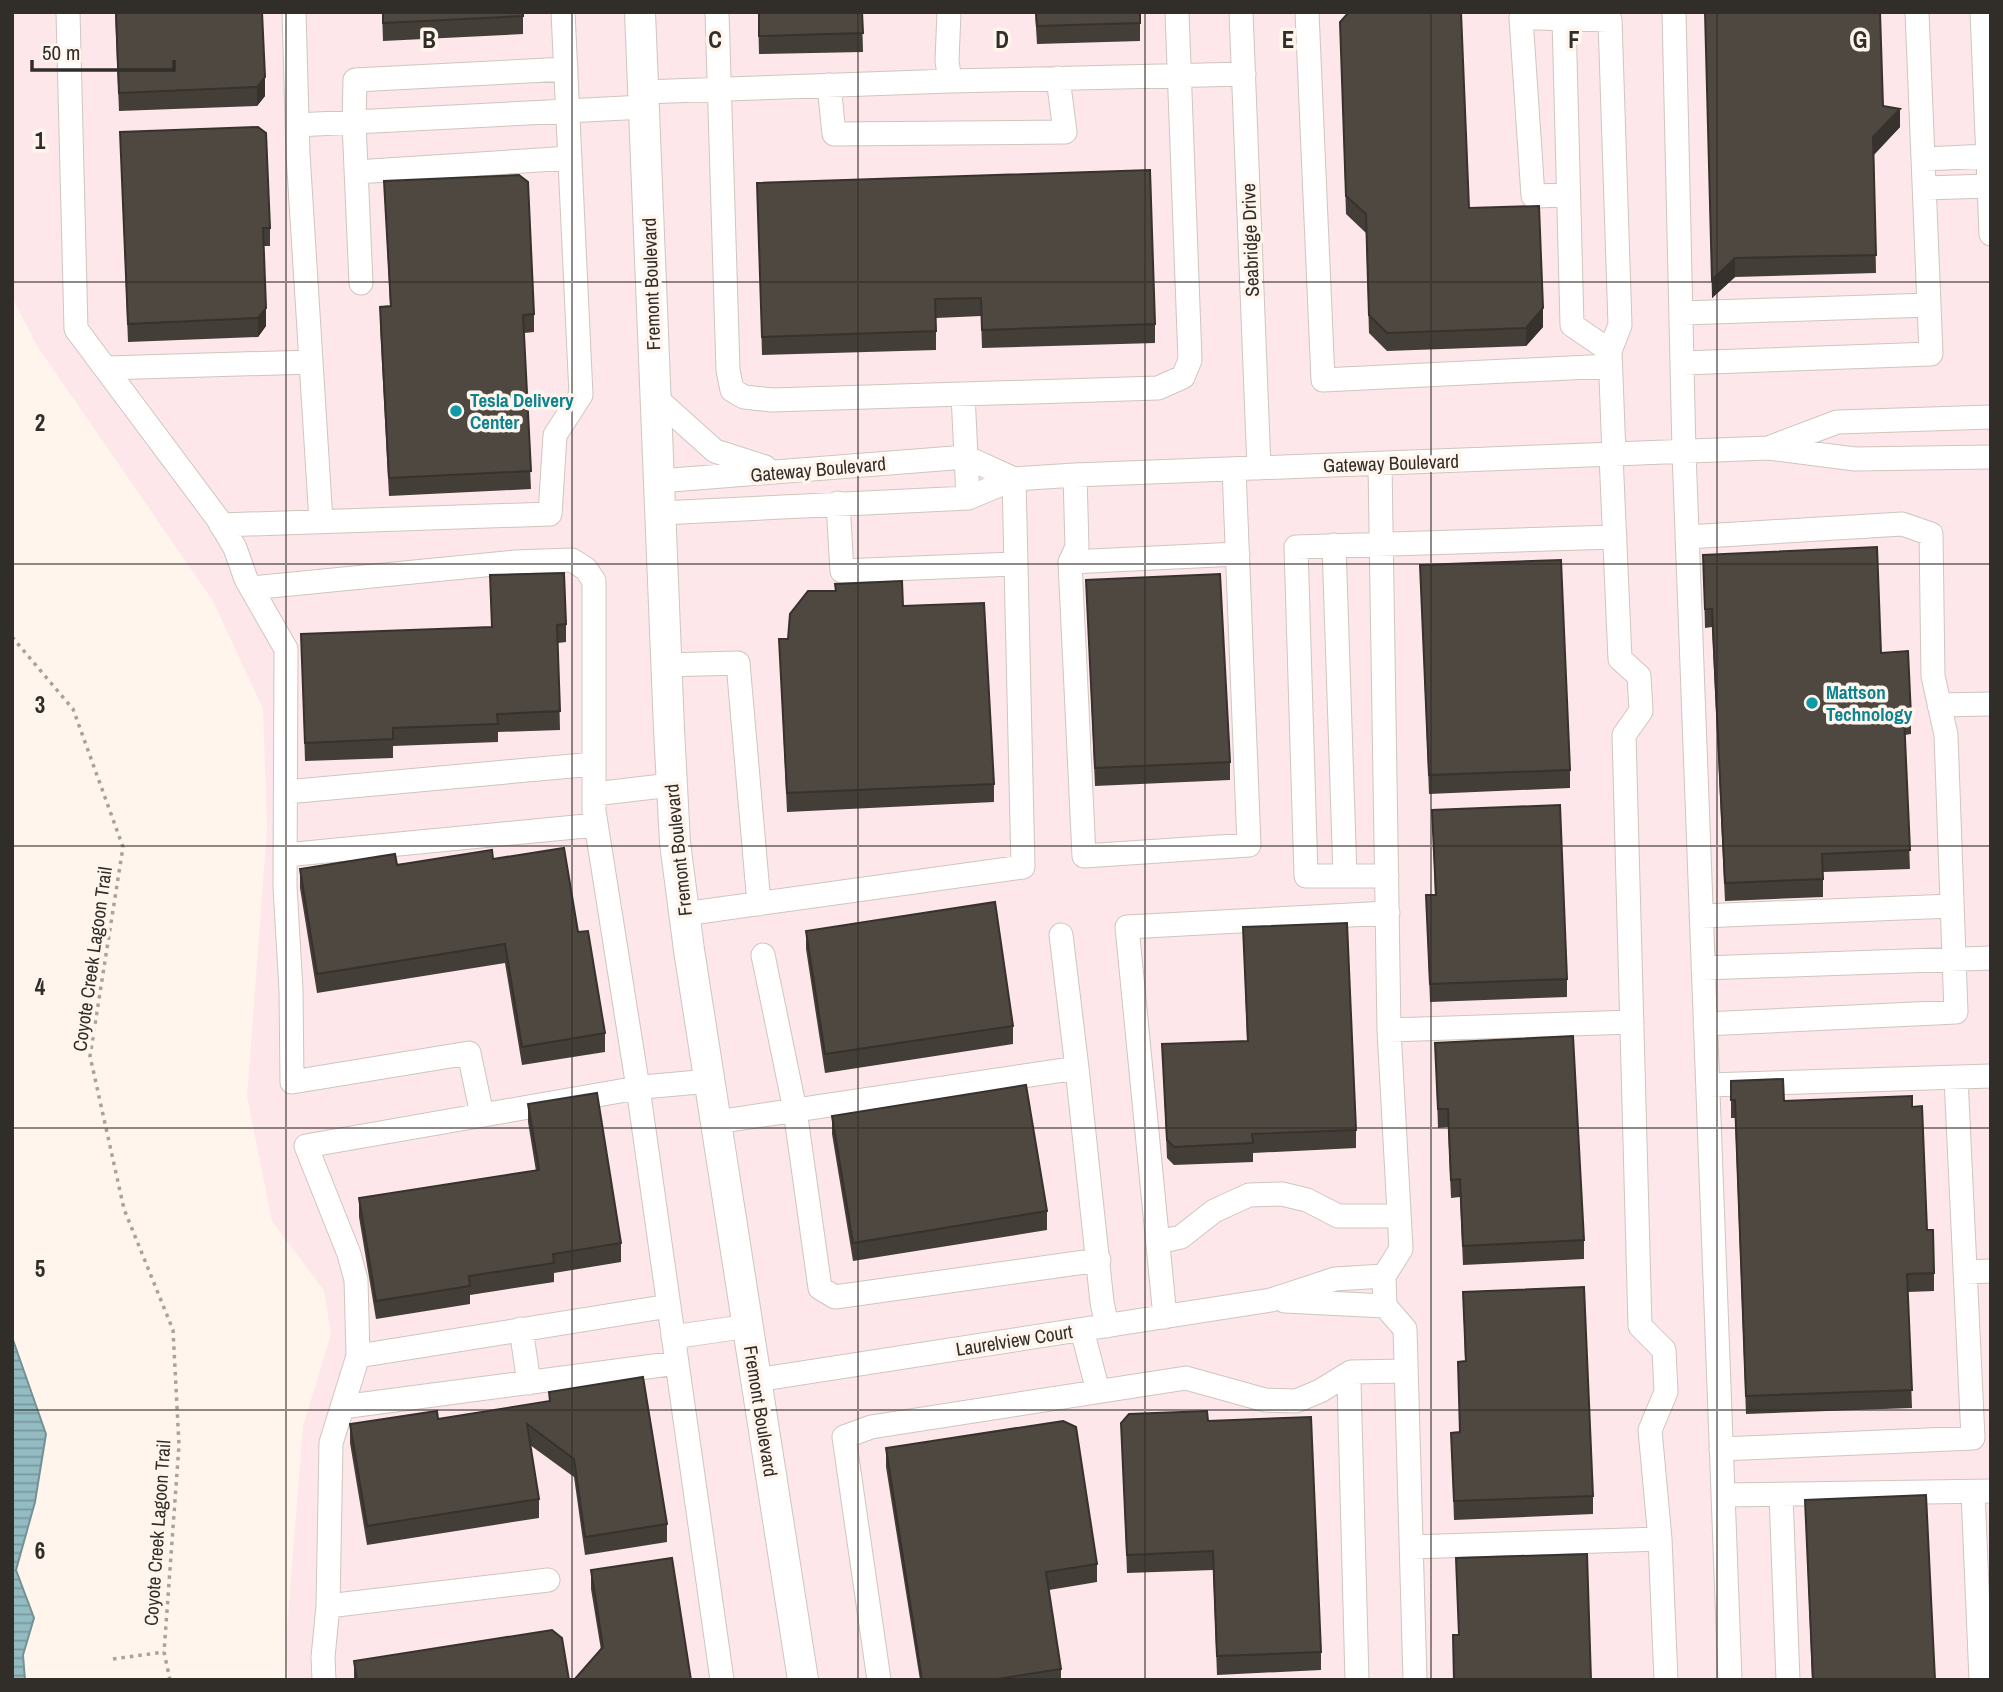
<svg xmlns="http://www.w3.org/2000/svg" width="2003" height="1692" font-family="'Archivo Narrow',sans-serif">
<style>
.industrial{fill:#fde7ea}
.water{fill:url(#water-rules);stroke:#769194;stroke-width:2}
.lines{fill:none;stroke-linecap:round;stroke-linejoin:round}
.minor-casing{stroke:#cfc6be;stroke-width:25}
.major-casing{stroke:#cfc6be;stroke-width:32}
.path{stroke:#a9a29b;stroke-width:3.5;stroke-dasharray:3.5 5;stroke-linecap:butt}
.minor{stroke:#fff;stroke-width:23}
.major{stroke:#fff;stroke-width:30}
.wall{fill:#433e37}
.shaded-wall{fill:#37322d}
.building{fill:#4e4840;stroke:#37322d;stroke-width:2}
.grid{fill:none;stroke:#312e2a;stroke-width:2;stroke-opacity:0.55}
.culture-dot{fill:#0f9aa8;stroke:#fff5ed;stroke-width:2.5}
.labels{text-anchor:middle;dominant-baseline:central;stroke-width:7;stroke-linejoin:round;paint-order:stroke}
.street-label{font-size:19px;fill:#312e2a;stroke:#fff5ed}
.culture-label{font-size:19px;font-weight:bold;fill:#0d838f;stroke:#fff5ed;text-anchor:start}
.grid-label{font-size:23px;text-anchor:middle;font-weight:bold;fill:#312e2a;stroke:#fff5ed;stroke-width:7;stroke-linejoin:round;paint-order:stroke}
</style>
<defs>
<pattern id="water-rules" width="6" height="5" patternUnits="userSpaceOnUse" patternTransform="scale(1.75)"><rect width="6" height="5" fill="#93bbc2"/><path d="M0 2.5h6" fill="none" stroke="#79989e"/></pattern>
</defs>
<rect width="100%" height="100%" fill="#fff5ed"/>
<!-- industrial -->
<path class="industrial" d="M12,12H1991V1680H288L286,1641L303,1426L331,1334L324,1291L272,1221L247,1096L267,828L263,709L213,601L37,346L12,297Z"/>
<!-- water -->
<path class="water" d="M12,1337L46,1434L35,1502L16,1570L34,1618L23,1655L25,1680H12Z"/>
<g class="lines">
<defs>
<path id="minor" d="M68,12L76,329L218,519L235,548L246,579L286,649L285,887L291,990L292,1082L469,1053L482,1115
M294,12L298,154L321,521
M717,12L728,370L732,390L744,397L772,400L1158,388L1183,377L1190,360L1177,12
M1241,12L1259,468
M1307,12L1323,380L1610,366
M1538,12V18L1610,20L1620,325L1610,351L1614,455
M1674,12L1684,452L1730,1680
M1982,12L1991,234
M1538,18H1521L1533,196L1568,195
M1564,19L1572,325L1610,351
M950,81L1244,74
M829,85L834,134L1065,132L1058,78
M643,92L950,81L947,61L949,12
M297,125L644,107
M1924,159L1988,156
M356,172L570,158
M1925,188L1989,186
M361,283L354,123L355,80L566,69
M1682,313L1929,305
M1683,363L1931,354L1917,12
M106,368L311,362
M963,394L968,498
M656,398L715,451L765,467
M1771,447L1837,422L1991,417
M1611,455L1620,659L1639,676L1641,711L1624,735L1640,1326L1664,1350L1666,1392L1650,1430L1660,1539L1666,1680
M1380,464L1389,1030L1401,1249L1384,1276L1385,1306L1405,1329L1415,1680
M1075,475L1077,547L1070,562L1084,856L1249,845L1234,469
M659,481L966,457L1014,479
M838,503L842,571L1014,564
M661,513L968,498L1014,479L1075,475L1768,448L1855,459L1991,457
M221,525L550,514L555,435L581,395L563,12
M1687,537L1902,524L1931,534L1933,676L1946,735L1956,1012L1705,1024
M1334,545L1345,876
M1070,562L1238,554
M251,588L515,562L572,560L586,569L594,581V811L638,1088L722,1680
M666,665L738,663L759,904
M1939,705L1991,704
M286,792L594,764
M594,794L671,785
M285,855L596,825
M1387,876H1306L1296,547L1615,537
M684,914L1023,867L1014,479
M1701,916L1952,906
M1061,935L1077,1068
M763,955L795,1110L820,1288L835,1297L1099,1260
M1703,968L1991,958
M1389,1030L1632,1022
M1708,1085L1991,1076
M716,1122L1077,1068L1102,1302L1107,1326
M1158,1242L1181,1237L1214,1211L1249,1195L1282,1194L1307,1200L1338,1216H1399
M1965,1272L1991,1271
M1285,1301L1385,1306
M1165,1317L1127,927L1388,913
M521,1329L529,1383
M1082,1330L1098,1391
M673,1337L748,1326
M358,1356L356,1280L349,1254L306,1146L643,1087L710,1081
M1351,1372L1349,1381L1357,1680
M757,1380L1271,1300L1335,1279L1384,1276
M342,1407L677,1363
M1721,1449L1973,1438L1956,1078
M1973,1492L1981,1680
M1723,1495L1991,1491
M1781,1495L1788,1680
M1411,1547L1660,1539
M328,1606L548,1580
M324,1680L323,1657L328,1606L331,1443L358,1356L669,1306
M879,1680L844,1437L871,1427L1186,1378L1265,1400L1296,1401L1320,1391L1351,1372L1406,1371"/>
<path id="major" d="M640,12L669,729L675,843L689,950L803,1680"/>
</defs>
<!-- minor casing -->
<use href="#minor" class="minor-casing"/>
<!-- major casing -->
<use href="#major" class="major-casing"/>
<!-- path -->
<path class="path" d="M12,637L73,709L123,847L90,1056L124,1209L173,1330L179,1445L164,1652L170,1680
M113,1659L164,1652"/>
<!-- minor -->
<use href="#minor" class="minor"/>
<!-- major -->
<use href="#major" class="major"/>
</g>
<!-- wall -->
<path class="wall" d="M115,12H262L265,96L257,106L119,111Z
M382,12H523V34L383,41Z
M758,12H862L863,52L759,54Z
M1035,12H1140V41L1037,44Z
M1705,12L1883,106L1900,127L1874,155L1876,273L1735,277L1712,298Z
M1340,22L1469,208L1543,327L1526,346L1387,351L1369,333L1366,233L1346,214Z
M120,132L270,228V246H263L266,326L258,337L128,342Z
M384,181L534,314V332L524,333L531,489L389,496L380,325V307L390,306Z
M757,183L1155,324V343L982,348L981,316L936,318V350L762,355Z
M1703,555L1881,653L1911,716V734L1905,735L1910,869L1823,872V897L1725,901L1712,627L1705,628Z
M1420,565L1570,770V788L1429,794Z
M490,575L566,624V642L558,643L560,730L498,732V742L393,746V758L305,761L301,634L492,627Z
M1086,580L1230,762V780L1095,786Z
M903,606L994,784V802L787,812L779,639H788Z
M1432,810L1567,979V997L1430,1002L1426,895H1435Z
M493,859L605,1033V1052L522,1065L505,963L317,993L300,888V869Z
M1243,927L1356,1130V1148L1253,1153V1162L1174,1165L1167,1158L1162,1044L1247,1041Z
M806,931L1013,1026V1044L825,1073L806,949Z
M1435,1043L1584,1240V1259L1463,1265L1460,1197L1451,1198L1448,1127L1438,1128Z
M1731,1081L1784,1101L1912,1107L1927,1230L1934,1273V1291L1908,1292L1912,1408L1746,1414L1735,1118H1731Z
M528,1104L621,1243V1262L554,1273V1282L470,1295V1304L376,1319L359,1217V1198L536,1171L528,1122Z
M832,1116L1047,1211V1230L853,1261L832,1134Z
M1463,1292L1593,1496V1514L1454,1520L1451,1433L1460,1432L1458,1362L1465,1361Z
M549,1392L667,1524V1542L585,1555L574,1477L530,1445L539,1499V1518L367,1545L350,1443V1424L438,1419L549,1401Z
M1208,1421L1321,1652V1670L1217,1675L1213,1570L1127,1573L1121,1423Z
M886,1448L1097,1564V1582L1049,1590L1061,1669V1680H920L886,1467Z
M1805,1500L1935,1680H1812Z
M591,1570L691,1680L601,1650L591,1589Z
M354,1661L569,1680H354Z"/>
<!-- shaded-wall -->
<path class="shaded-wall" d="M265,77V96L257,106V87Z
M1900,109V127L1873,155V137Z
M1735,258V277L1712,298V280Z
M266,308V326L258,337V318Z
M1543,308V327L1526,346V328Z"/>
<!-- building -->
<path class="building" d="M116,12H262L265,77L257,87L119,93Z
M383,12H523V16L383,23Z
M759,12H862L863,33L759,36Z
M1036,12H1140V23L1037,26Z
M1349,12H1461L1469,208L1539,206L1543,308L1526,328L1387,333L1369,315L1366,214L1346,196L1340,22Z
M1705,12H1880L1883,106L1900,109L1873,137L1876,255L1735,258L1712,280Z
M258,127L266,133L270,228H263L266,308L258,318L128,324L120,132Z
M1150,170L1155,324L982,330L981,298L935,299L936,331L762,337L757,183Z
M519,175L528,182L534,314L523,315L531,471L389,478L380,307L391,306L384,181Z
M1877,547L1881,653L1908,651L1911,716H1904L1910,850L1822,854L1823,879L1725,883L1712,609H1705L1703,555Z
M1561,560L1570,770L1429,775L1420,565Z
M564,573L566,624L557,625L560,711L497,714L498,724L393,728V739L305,743L301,634L492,627L490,575Z
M1220,574L1230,762L1095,768L1086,580Z
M902,581L903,606L984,603L994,784L787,793L779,639H788L790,614L808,591H836L835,584Z
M1560,805L1567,979L1430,984L1426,895H1436L1432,810Z
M564,848L578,932L588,931L605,1033L522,1047L505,944L317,974L300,869L395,854L397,865L492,850L493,859Z
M995,902L1013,1026L825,1054L806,931Z
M1347,923L1356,1130L1252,1134L1253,1143L1174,1147L1167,1140L1162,1044L1248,1041L1243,927Z
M1573,1036L1584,1240L1463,1246L1460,1179L1451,1180L1448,1109H1438L1435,1043Z
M1783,1079L1784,1101L1912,1096V1107L1922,1106L1927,1230H1933L1934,1273L1907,1274L1912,1390L1746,1396L1735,1100H1731V1081Z
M1026,1085L1047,1211L853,1243L832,1116Z
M597,1093L621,1243L553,1254L554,1263L469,1276L470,1286L376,1301L359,1198L539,1170L528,1104Z
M1584,1287L1593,1496L1454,1501L1451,1433L1460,1432L1458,1362L1466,1361L1463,1292Z
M643,1377L667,1524L585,1537L574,1459L527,1424L539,1499L367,1526L350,1424L437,1411L438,1419L550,1401L549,1392Z
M1207,1411L1208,1421L1311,1417L1321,1652L1217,1656L1213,1551L1127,1555L1121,1423L1129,1414Z
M1063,1421L1076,1427L1097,1564L1046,1572L1061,1669L991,1680H922L886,1448Z
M1926,1495L1935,1680H1813L1805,1500Z
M1587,1554L1591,1680H1454L1453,1635H1459L1456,1558Z
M672,1558L691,1680H574L603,1647L591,1570Z
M552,1630L562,1638L569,1680H357L354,1661Z"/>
<!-- grid -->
<path class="grid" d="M286,12V1680M572,12V1680M858,12V1680M1145,12V1680M1431,12V1680M1717,12V1680M12,282H1991M12,564H1991M12,846H1991M12,1128H1991M12,1410H1991"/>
<!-- markers -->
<g class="culture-dot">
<circle cx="456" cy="411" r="7"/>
<circle cx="1812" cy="703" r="7"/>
</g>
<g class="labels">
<!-- street labels -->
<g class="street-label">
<text transform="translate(1250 240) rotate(-92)">Seabridge Drive</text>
<text transform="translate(651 284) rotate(-92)">Fremont Boulevard</text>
<text transform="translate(1391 463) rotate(-2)">Gateway Boulevard</text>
<text transform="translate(818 469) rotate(-5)">Gateway Boulevard</text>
<text transform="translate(678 850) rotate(-96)">Fremont Boulevard</text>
<text transform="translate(92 959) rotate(-82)">Coyote Creek Lagoon Trail</text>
<text transform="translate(1014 1340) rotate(-9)">Laurelview Court</text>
<text transform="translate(761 1411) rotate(81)">Fremont Boulevard</text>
<text transform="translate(157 1533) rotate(-86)">Coyote Creek Lagoon Trail</text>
</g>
<!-- culture labels -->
<g class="culture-label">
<text x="470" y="400">Tesla Delivery<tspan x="470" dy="22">Center</tspan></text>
<text x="1826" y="692">Mattson<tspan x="1826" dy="22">Technology</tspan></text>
</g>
</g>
<g class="grid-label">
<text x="429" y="48">B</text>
<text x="715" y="48">C</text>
<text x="1002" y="48">D</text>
<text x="1288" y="48">E</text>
<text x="1574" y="48">F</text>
<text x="1860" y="48">G</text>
<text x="40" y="149">1</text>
<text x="40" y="431">2</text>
<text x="40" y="713">3</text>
<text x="40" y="995">4</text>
<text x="40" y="1277">5</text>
<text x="40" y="1559">6</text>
</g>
<!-- border -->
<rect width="2003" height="1692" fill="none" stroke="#312e2a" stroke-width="28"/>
<!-- scale -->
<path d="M32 60v10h142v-10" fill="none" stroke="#312e2a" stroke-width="3.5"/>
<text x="42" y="60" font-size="21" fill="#312e2a" stroke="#fff5ed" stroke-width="5" paint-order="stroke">50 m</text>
</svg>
